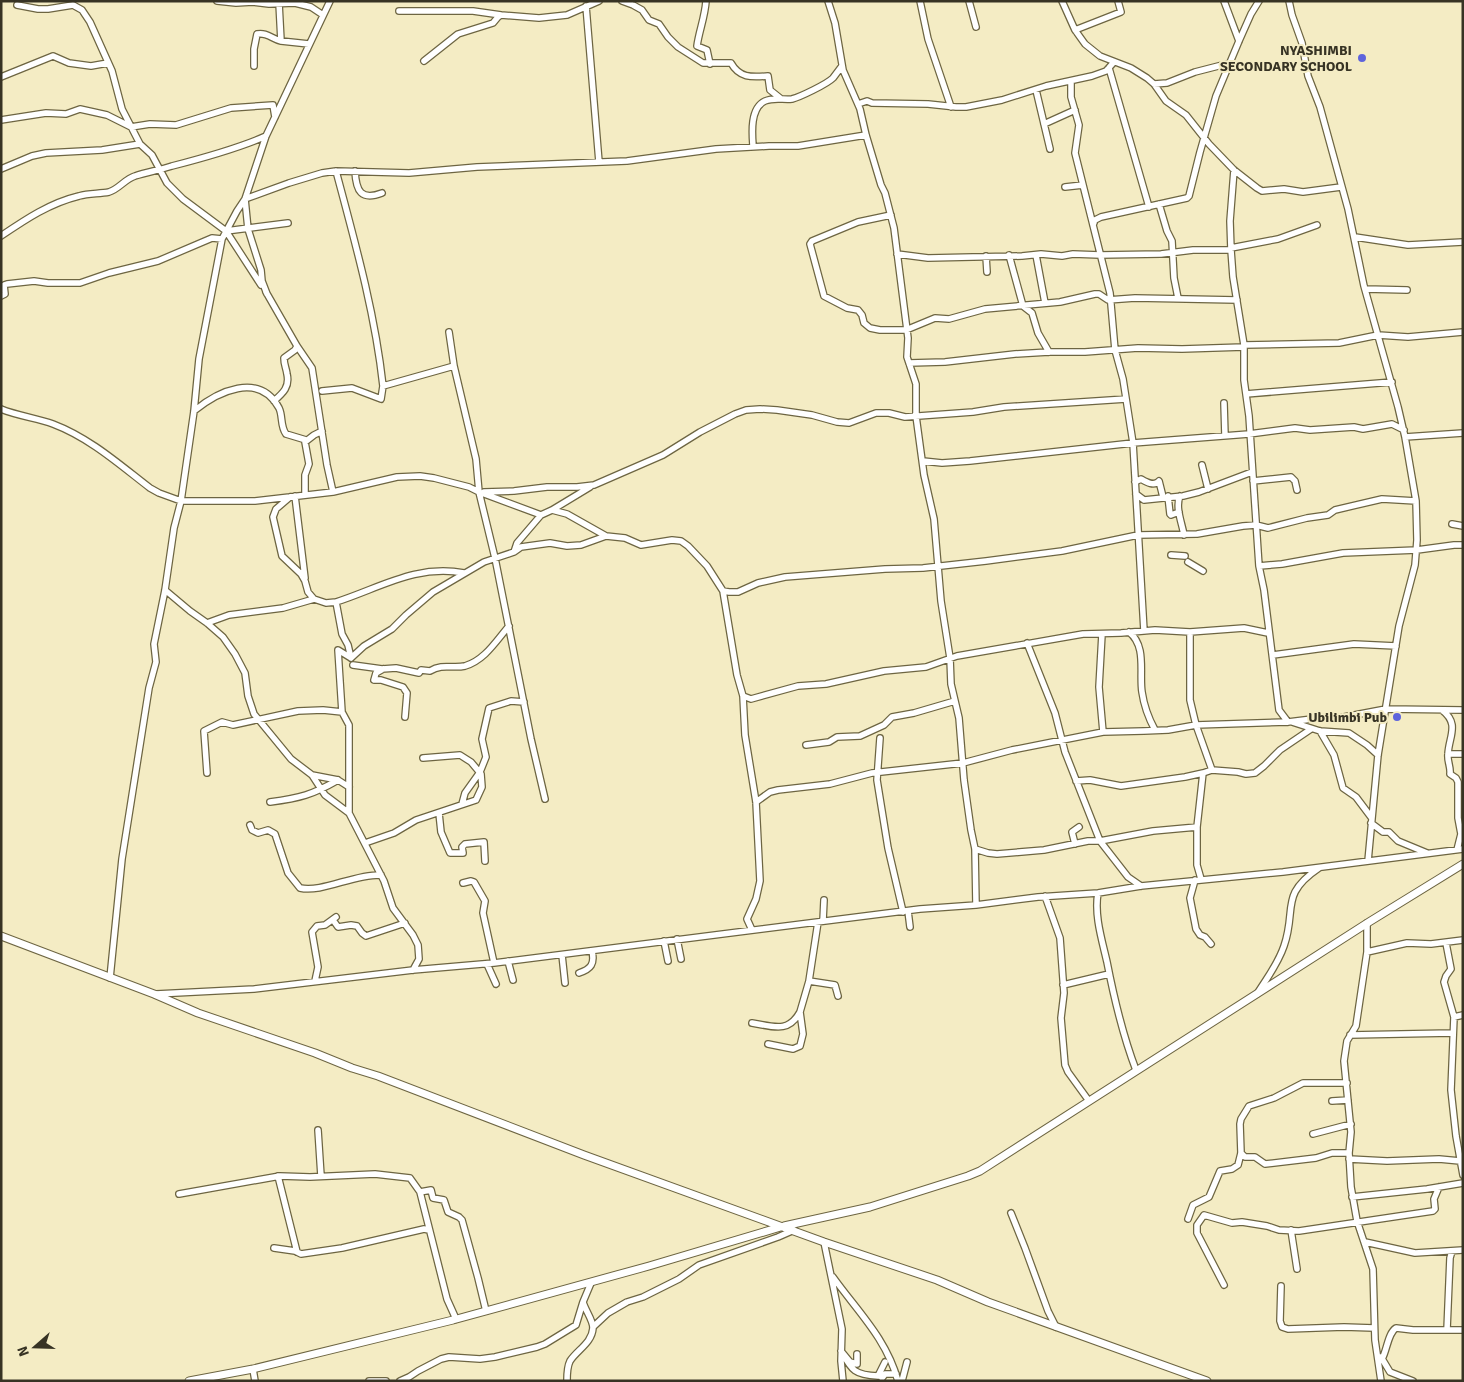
<svg xmlns="http://www.w3.org/2000/svg" width="1464" height="1382" font-family="Signika,sans-serif">
<style>
.lines{fill:none;stroke-linecap:round;stroke-linejoin:round}
.minor-casing{stroke:#6d6542;stroke-width:8}
.tertiary-casing{stroke:#6d6542;stroke-width:9}
.minor{stroke:#fff;stroke-width:5.5}
.tertiary{stroke:#fff;stroke-width:7}
.poi-dot{fill:#5e64dc;stroke:#f4ecc4;stroke-width:2}
.labels{text-anchor:middle;dominant-baseline:central;stroke-width:4;stroke-linejoin:round;paint-order:stroke}
.poi-label{font-size:14px;font-weight:bold;fill:#373324;stroke:#f4ecc4;text-anchor:end}
</style>
<rect width="100%" height="100%" fill="#f4ecc4"/>
<g class="lines">
<defs>
<path id="minor" d="M217,1L236,3L253,2L269,4L295,3L311,7L323,15
M622,1L633,5L642,10L649,20L659,24L668,37L678,47L703,63H731C740,79 753,77 768,76L770,90L780,98
M706,1C705,17 699,31 697,46L707,50L710,64
M828,1L835,23L843,70L860,109L866,135L881,185L885,193L894,228L908,338L907,357L916,384V416L924,475L934,519L941,601L950,658L951,684L959,718L964,780L971,830L975,849L976,905
M920,1L928,39L951,107
M969,1L976,27
M1062,1L1075,30L1085,44L1100,56L1131,68L1147,78L1154,84L1166,101L1186,115L1209,144L1234,170L1257,188L1262,191L1284,189L1303,192L1341,187
M1224,1L1239,41
M1289,1L1292,15L1302,43L1308,76L1320,107L1348,209L1364,286L1398,407L1405,437L1416,501L1417,540L1415,565L1399,626L1378,755L1368,861
M279,3L281,41L309,44
M17,5L38,9H48L73,5L82,10L90,22L112,71L122,109L140,144L152,155L167,183L183,199L226,231L261,285
M586,6L599,162
M399,11H473L501,15
M1075,30L1121,12L1118,1
M424,61L458,34L493,23L498,17L501,15L539,18L567,15L599,1
M254,66V49L257,34C267,32 272,39 281,41
M1109,68L1149,207
M1,77L53,56L69,63L91,66L108,63
M1071,82V97L1079,125L1075,153L1110,293L1115,350L1123,379L1133,443L1144,631
M1154,84L1167,83L1195,72L1230,63
M1036,90L1050,149
M858,104L867,101L872,103L928,104L956,107H966L1002,100L1046,86L1092,76L1106,71L1114,62
M1,120L46,113L66,114L80,109L107,115L131,127L150,124L176,125L231,108L273,105L275,117
M1044,124L1075,110
M753,146C752,133 750,108 765,101C774,97 783,100 792,99C800,97 827,84 833,78C836,74 839,70 842,66
M1,169L32,156L46,153L102,150L140,144
M1234,170L1230,221L1231,250L1233,277L1244,345V380L1249,416L1259,566L1264,590L1279,710L1288,722
M336,171C355,242 375,313 383,386
M355,171C356,191 361,201 382,193
M1065,187L1083,185
M1159,204L1167,231L1172,241L1174,278L1178,298
M891,215L858,222L812,241L810,244L824,296L847,308L858,310L862,315L864,323L870,328L880,330H906L935,318L949,319L985,309L1060,302L1095,294H1099L1108,300L1135,298L1237,300
M1093,225L1095,220L1101,217L1187,198L1189,196L1200,152L1216,96L1239,41L1251,14L1259,1
M226,231L288,223
M1,236C26,219 50,203 79,196C89,193 99,194 109,192C119,189 125,179 135,176C147,172 160,170 172,166C203,158 237,149 266,136
M1355,237L1408,245L1463,242
M1231,248L1278,239L1317,225
M897,254L928,258L1022,256L1041,254L1062,256L1073,254L1100,255L1161,254L1193,250H1231
M1009,255L1023,306L1032,313L1038,333L1049,352
M1036,255L1045,303
M986,256L987,272
M1365,289L1407,290
M266,292L297,346L312,368L327,465L333,492
M267,294L262,281L261,270L248,229L245,199L289,183L322,173L336,171L409,173L477,167L627,161L716,149L769,146H798L866,135
M1,296L5,294L4,285L7,284L34,281L48,283H80L109,273L158,261L212,238L222,239
M449,332L454,366L476,459L479,492L495,558L531,739L545,799
M1244,345L1339,343L1378,335L1408,337L1463,332
M909,363L945,362L1015,354L1049,352H1085L1138,348L1182,349L1244,347
M322,391L352,388L381,399L383,386L454,366
M1246,394L1392,382
M274,401C283,393 290,387 287,374C286,367 284,365 284,358L295,350L297,346
M1224,403L1225,436
M1,409C18,416 37,418 53,424C90,438 120,465 150,488L159,493L181,501H255L333,492L397,477L420,476L434,478L469,487L479,492L541,515L552,510L567,514L606,536L625,538L641,545L672,540L681,541L688,546L707,566L723,591L737,675L743,696L745,735L756,802L760,881L756,899L747,919L752,930
M194,411C217,392 259,371 279,408C283,416 280,426 286,434L306,440
M1405,437L1463,433
M923,461L942,463L970,461L1133,443L1249,434L1295,428L1310,430L1354,427L1363,429L1392,424L1404,430
M1202,465L1208,489
M1253,481L1291,477L1295,481L1297,490
M1135,482L1141,479C1146,482 1154,487 1159,481L1163,497
M484,492L514,491L547,487H577L594,485L663,455L700,432L735,414L746,410L760,409L777,410L812,415L837,422L849,423L876,413H889L905,417L973,412L1004,407L1126,399
M305,494V475L309,464L305,442L314,435L322,431
M1136,494L1144,500L1183,496L1199,492L1252,472
M295,496L305,578
M1168,496L1170,514L1171,515L1179,512
M1180,496C1175,507 1182,523 1184,535
M290,497L276,509L273,517L282,556L301,574L305,581L308,592L314,599L326,603L336,602C380,588 416,564 464,573
M552,510L590,487
M1452,524L1463,526
M514,552L517,543L541,515
M1171,555L1185,556
M1188,562L1203,571
M1259,566L1282,564L1343,553L1417,550L1454,545H1463
M165,590L190,611L207,623L223,637L235,654L245,673L248,696L254,714L291,759L312,775L325,795L349,813L384,881L393,908L413,935L418,945L419,959L413,970
M723,591L729,592H738L758,583L785,577L885,569L923,568L986,561L1062,551L1138,535L1197,534L1243,526L1256,525L1268,528L1307,518L1328,515L1335,510L1382,499L1416,501
M336,602L342,634L348,645L351,658
M207,623L229,615L283,608L314,599
M1129,632C1147,646 1139,673 1142,692C1144,706 1149,719 1155,730
M1190,632V700L1196,725L1212,770
M1102,634L1099,687L1103,732
M1027,643L1055,713L1065,752L1100,841L1128,877L1141,886
M1273,655L1354,644L1396,646
M351,658L364,646L392,629L406,615L433,592L484,562L514,552L521,547L550,543L567,546L581,545L606,536
M353,665L382,669L396,668L419,673L421,670L430,671C443,663 452,669 465,666C485,660 496,641 509,626
M383,669L376,673L374,680H381L403,687L407,693L405,717
M743,696L751,699L798,686L826,684L884,671L926,667L957,656L1083,634L1121,633L1155,630L1190,632L1244,628L1268,633
M1442,710C1460,724 1449,736 1448,754C1447,761 1451,767 1450,774L1456,778L1458,782V818L1461,834L1457,850
M1292,722L1320,731L1349,733L1367,745L1378,755
M1320,731L1334,755L1343,788L1356,797L1371,817
M880,738L877,780L888,848L903,912
M806,745L829,742L837,737L860,736L884,725L892,717L914,713L955,701
M1448,754H1463
M207,773L204,731L222,722L233,725L298,711L323,710L342,712
M312,775L338,780L349,787
M1076,781L1090,780L1121,786L1185,777L1203,773
M270,802C300,798 312,795 338,780
M756,802L770,792L778,790L830,784L872,773L963,763L1012,750L1103,732L1144,731L1168,730L1196,725L1288,722L1320,718L1344,717L1386,709L1463,710
M462,804L465,793L480,772L486,757L482,739L489,708L511,701L524,702
M349,813V725L342,712L338,650L351,658
M439,813L441,832L450,853H463L462,847L465,844L484,842L485,861
M1371,823L1383,832H1389L1398,841L1427,853
M250,825L252,830L258,833L268,830L275,834L288,873L300,888C322,893 354,874 381,875
M365,843L394,833L416,820L476,800L482,787L481,774L471,762L460,755L423,758
M1075,844L1072,832L1079,827
M975,849L988,853L997,854L1044,850L1088,841H1100L1153,831L1197,827
M1201,879L1197,865V827L1203,773L1212,770L1238,772L1246,774L1255,773L1264,766L1280,750L1311,729
M1195,880L1190,898L1196,929L1200,935L1205,937L1211,944
M463,883L471,881L474,882L485,901L483,913L494,963
M1098,893C1094,915 1102,940 1107,962C1114,998 1123,1036 1136,1070
M1045,896L1060,938L1064,993L1061,1018L1065,1065L1068,1072L1089,1101
M908,911L910,927
M333,920L338,927L351,925L357,926L362,933L366,936L405,923
M823,921L824,900
M1367,923V952L1356,1026L1347,1041L1344,1061L1351,1132L1349,1153L1351,1187L1357,1221L1373,1269L1375,1340L1381,1381
M677,939L681,959
M664,941L668,961
M1446,943L1451,969L1446,976L1444,982L1454,1017L1451,1090L1456,1136L1463,1175
M1367,952L1407,943L1431,944L1463,940
M562,955L565,983
M508,961L513,980
M487,964L496,984
M579,973C591,969 595,964 592,951
M110,978L122,859L149,688L156,662L154,644L165,590L174,528L181,501L194,411L199,359L222,239L237,211L245,199L266,136L330,1
M315,981L318,967L312,932L317,926L325,925L336,917
M809,981L835,985L838,996
M1063,985L1109,974
M156,994L254,989L413,970L494,963L920,909L976,905L1038,897L1098,893L1141,886L1283,872L1463,849
M1257,994C1267,978 1278,964 1284,946C1297,909 1279,895 1319,868
M1454,1017L1463,1015
M752,1023C772,1026 788,1034 800,1012
M1350,1035L1452,1033
M768,1044L793,1049L800,1046L803,1034L800,1012L809,981L818,922
M1332,1101L1348,1100
M318,1130L321,1176
M1313,1134L1351,1124
M1241,1153L1245,1157H1255L1265,1164L1316,1158L1332,1153H1349
M1349,1159L1387,1161L1439,1159L1460,1161
M278,1176L297,1252
M420,1192L431,1190L433,1198L444,1200L448,1212L459,1217L462,1220L478,1278L486,1311
M179,1194L280,1176L310,1177L375,1174L410,1178L420,1192L447,1299L456,1319
M1352,1197L1427,1189L1463,1183
M1011,1213L1025,1248L1048,1311L1056,1327
M1188,1219L1193,1205L1209,1197L1220,1171L1232,1169L1238,1165L1241,1153L1240,1124L1241,1119L1249,1106L1274,1098L1303,1083H1347
M1291,1230L1297,1269
M824,1242L842,1329L841,1361L843,1381
M1365,1242L1415,1253L1463,1250
M274,1248L295,1251L301,1254L342,1248L424,1229L429,1230
M833,1277C858,1312 886,1338 898,1381
M1224,1285L1197,1233V1225L1204,1215L1232,1223L1242,1222L1267,1226L1279,1230L1299,1231L1433,1211L1435,1209L1434,1199L1439,1187
M1281,1286L1280,1321L1282,1327L1288,1329L1344,1327L1374,1328
M593,1327L608,1313L627,1302L643,1297L679,1279L699,1265L778,1237L794,1230
M1447,1330L1450,1258L1452,1251
M857,1354V1364L850,1362L841,1351C852,1371 855,1375 878,1376L885,1362
M1381,1357L1390,1372L1413,1381
M1382,1359C1387,1350 1388,1333 1396,1328L1413,1330H1463
M253,1369L255,1381
M882,1378L885,1374H896
M369,1381H386
M400,1381L409,1377L418,1371L441,1359L449,1357L480,1359L495,1357L537,1347L545,1344L576,1325L583,1302
M567,1381C567,1374 567,1367 570,1361C577,1350 592,1343 593,1328C593,1320 585,1310 583,1302L591,1283
M902,1381L907,1362"/>
<path id="tertiary" d="M1,936L154,994L198,1013L315,1053L352,1068L378,1076L584,1155L824,1242L937,1280L988,1302L1207,1381
M189,1381L253,1369L453,1320L649,1266L784,1226L870,1207L968,1176L980,1171L1369,922L1463,864"/>
</defs>
<!-- minor casing -->
<use href="#minor" class="minor-casing"/>
<!-- tertiary casing -->
<use href="#tertiary" class="tertiary-casing"/>
<!-- minor -->
<use href="#minor" class="minor"/>
<!-- tertiary -->
<use href="#tertiary" class="tertiary"/>
</g>
<!-- markers -->
<g class="poi-dot">
<circle cx="1362" cy="58" r="5"/>
<circle cx="1397" cy="717" r="5"/>
</g>
<g class="labels">
<!-- poi labels -->
<g class="poi-label">
<text x="1352" y="50">NYASHIMBI<tspan x="1352" dy="16">SECONDARY SCHOOL</tspan></text>
<text x="1387" y="717">Ubilimbi Pub</text>
</g>
</g>
<!-- border -->
<rect width="1464" height="1382" fill="none" stroke="#373324" stroke-width="5"/>
<!-- north arrow -->
<g transform="translate(35 1347) rotate(250)" stroke="#f4ecc4" stroke-width="4" paint-order="stroke">
<path d="M0-4L9 19L0 12L-9 19Z" fill="#373324"/>
<text y="-8" font-size="14" font-weight="bold" text-anchor="middle" fill="#373324">N</text>
</g>
</svg>
